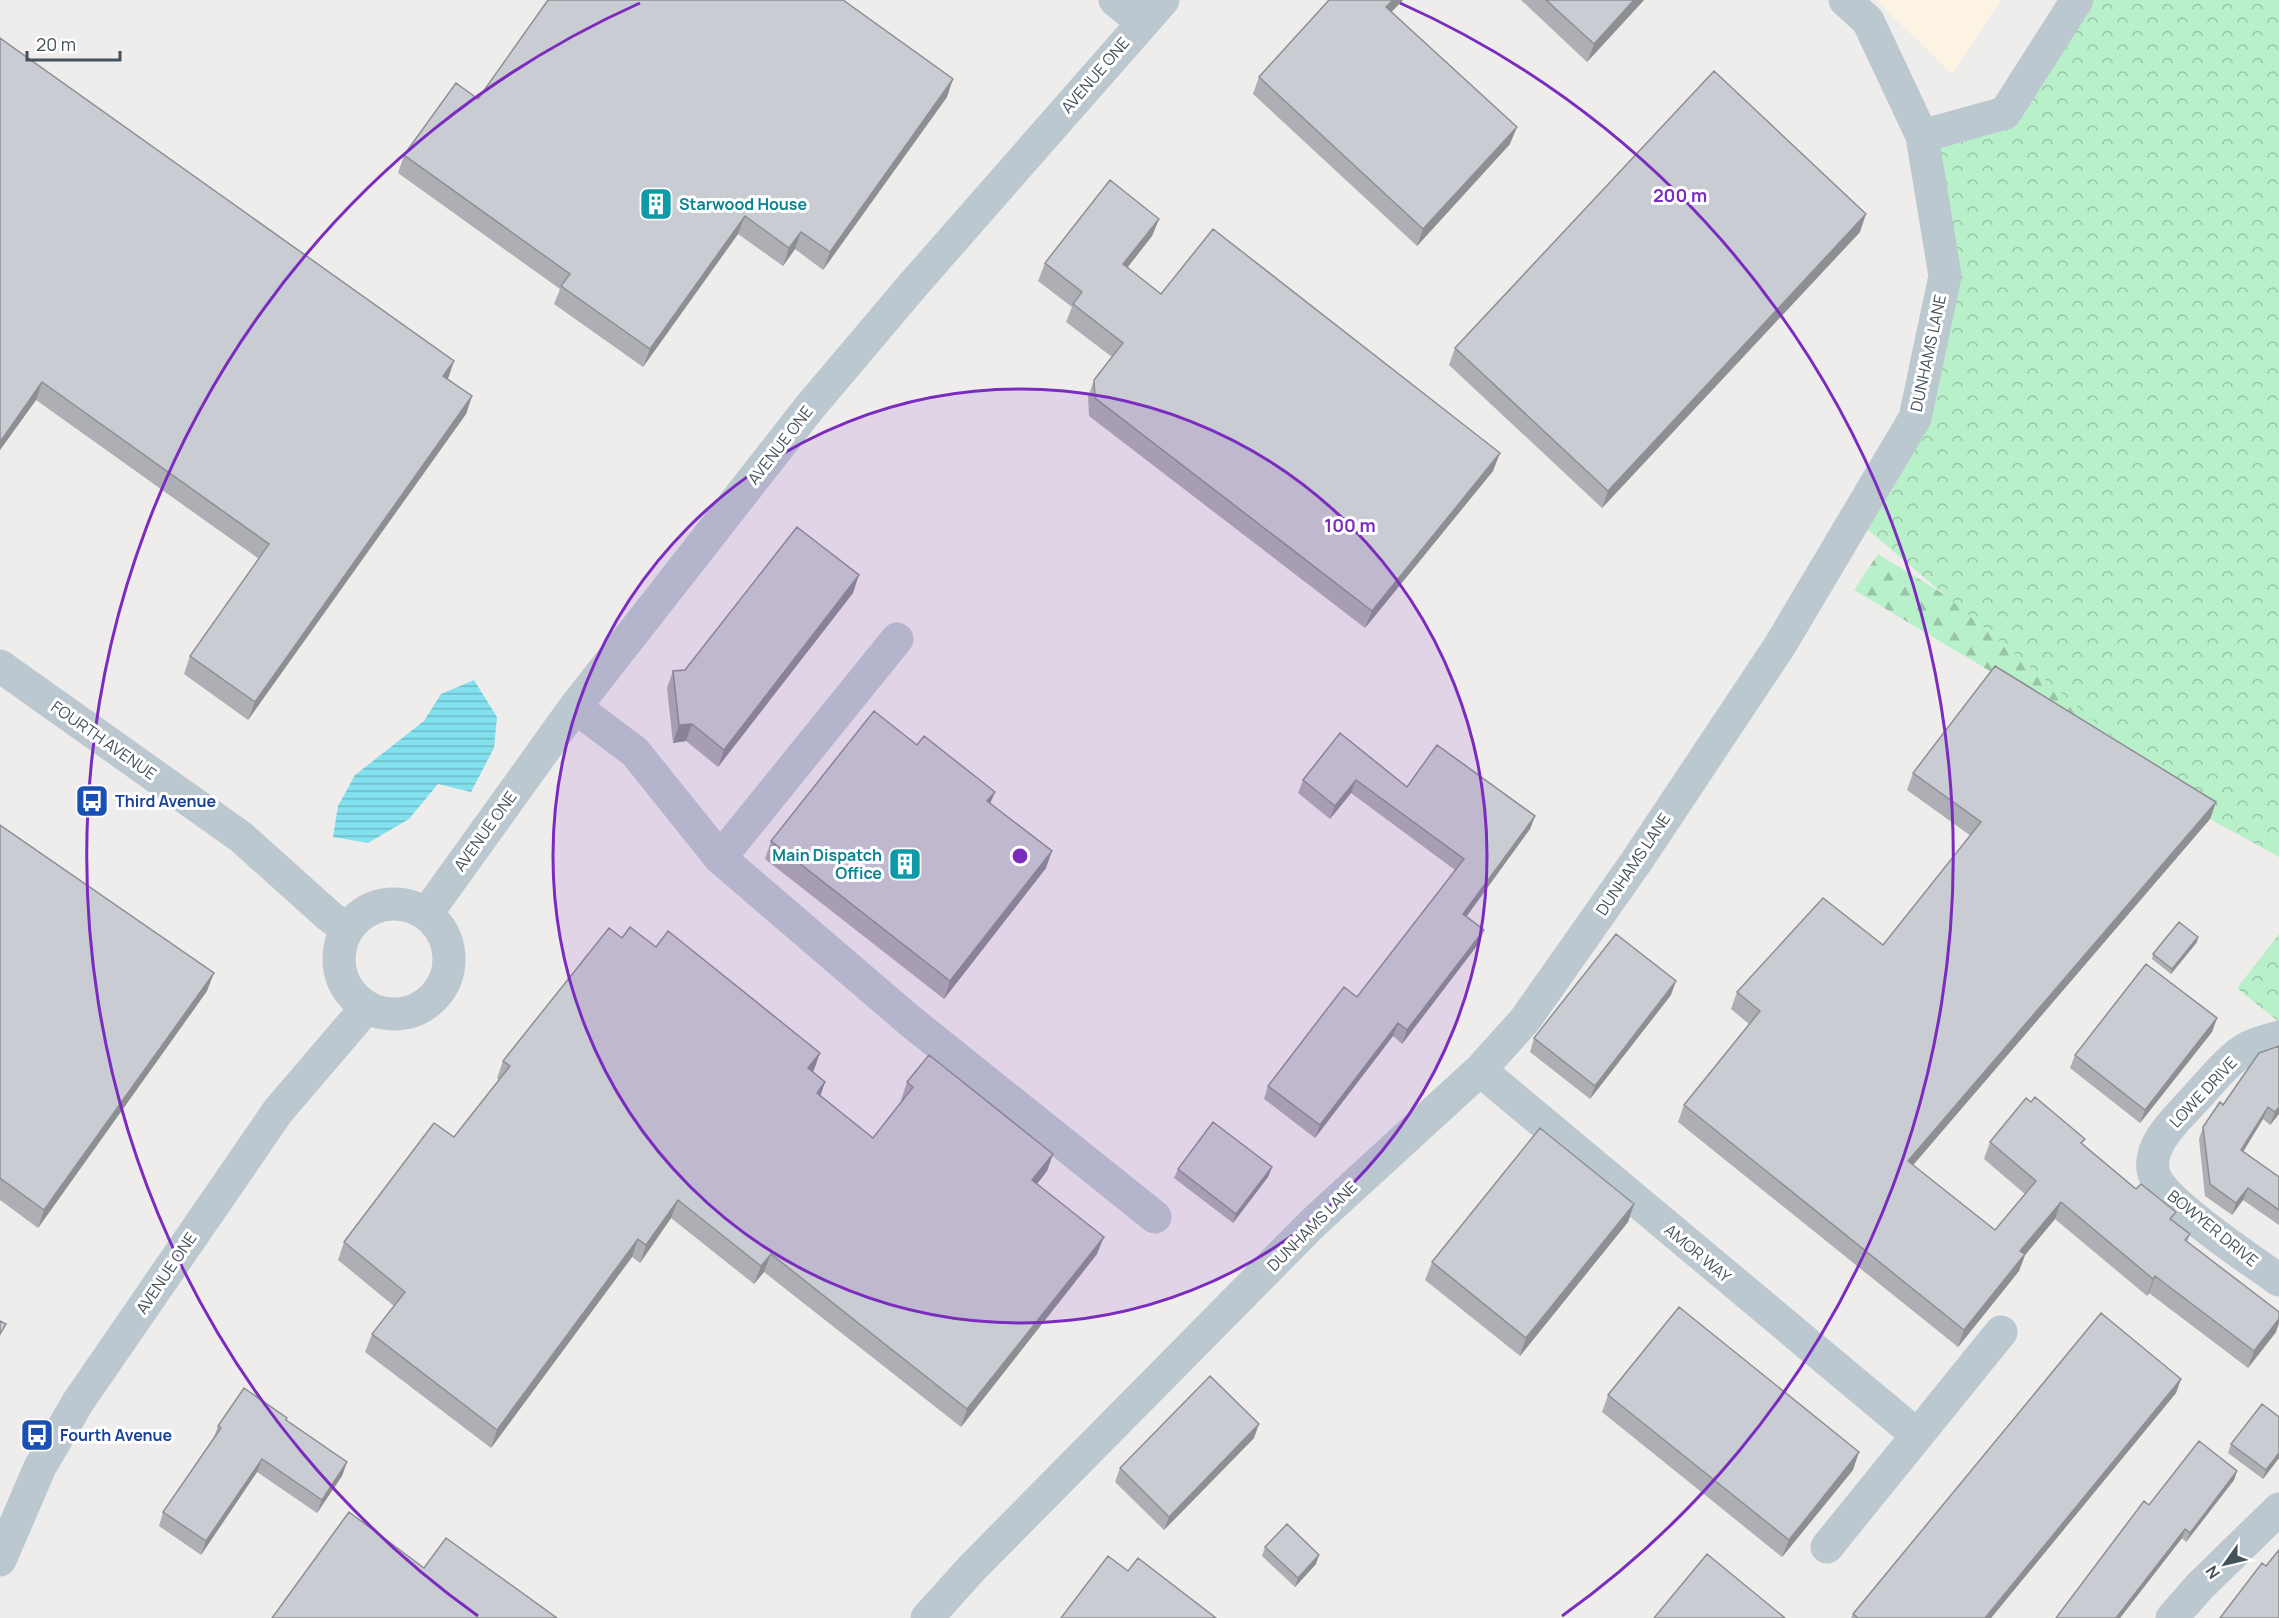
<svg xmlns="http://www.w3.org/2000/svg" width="2279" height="1618" font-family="Manrope,sans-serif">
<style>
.commercial{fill:#fcf3e3}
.forest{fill:url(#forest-firs)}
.park{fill:url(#park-crowns)}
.water{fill:url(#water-rules)}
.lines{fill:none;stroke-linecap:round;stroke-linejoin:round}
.minor{stroke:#bcc8d0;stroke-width:33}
.wall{fill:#adafb5}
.shaded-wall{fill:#8d8f93}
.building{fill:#c9ccd2;stroke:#8d8f93;stroke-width:1.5}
.ring{fill:none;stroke:#7b2cbf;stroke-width:3}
.labels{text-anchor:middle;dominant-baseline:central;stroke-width:6;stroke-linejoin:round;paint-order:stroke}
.street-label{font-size:16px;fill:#44525b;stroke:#fff}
.culture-label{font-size:16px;font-weight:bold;fill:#0d838f;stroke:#fff;text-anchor:start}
.transit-label{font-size:16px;font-weight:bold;fill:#164399;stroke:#fff;text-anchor:start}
.centre{fill:#7b2cbf;stroke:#fff;stroke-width:3}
.ring-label{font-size:18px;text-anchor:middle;font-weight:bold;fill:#7b2cbf;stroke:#fff;stroke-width:6;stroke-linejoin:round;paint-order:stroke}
</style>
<defs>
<pattern id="forest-firs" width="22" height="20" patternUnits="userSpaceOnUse" patternTransform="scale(1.5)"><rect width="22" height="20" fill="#b8f0c9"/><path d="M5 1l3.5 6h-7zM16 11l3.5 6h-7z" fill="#97c5a6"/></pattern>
<pattern id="park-crowns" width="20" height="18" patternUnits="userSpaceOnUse" patternTransform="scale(1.5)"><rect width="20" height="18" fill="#b8f0c9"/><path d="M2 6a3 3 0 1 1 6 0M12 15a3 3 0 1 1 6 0" fill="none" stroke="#97c5a6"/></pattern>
<pattern id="water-rules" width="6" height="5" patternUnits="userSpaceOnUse" patternTransform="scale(1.5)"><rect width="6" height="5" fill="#83e1ef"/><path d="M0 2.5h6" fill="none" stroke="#6db9c5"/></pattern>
</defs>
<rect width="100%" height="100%" fill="#efecec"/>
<!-- commercial -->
<path class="commercial" d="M1876,0H2001L1952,74Z"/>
<!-- forest -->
<path class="forest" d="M1878,554L2091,684L2279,844L1854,590Z"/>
<!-- park -->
<path class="park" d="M2077,0H2279V857L2210,819L1855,519L1915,418L1945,276L1922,136L2005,113Z
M2279,934V1022L2237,988Z"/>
<!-- water -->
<path class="water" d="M474,680L497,717L494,748L471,792L438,784L409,819L368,843L333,837L338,806L355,775L424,721L441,694Z"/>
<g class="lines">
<!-- minor -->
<path class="minor" d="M1115,0L1142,22
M1922,136L2005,113L2077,0
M0,666L241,837L329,916L346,929
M575,707L635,752L720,858L909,1020L1155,1217
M720,858L897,639
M339 959a55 55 0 1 1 110 0a55 55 0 1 1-110 0Z
M427,913L575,707L809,408L913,285L1163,0
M2279,1037C2269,1040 2258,1043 2249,1047C2230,1056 2205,1089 2190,1104C2175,1121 2149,1144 2153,1170C2157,1199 2253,1261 2279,1280
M1480,1070L1917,1435
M1827,1547L2001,1332
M0,1560L40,1467L78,1402L278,1111L366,1008
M927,1618L972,1568L1314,1222L1480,1070L1525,1020L1636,862L1779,647L1915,418L1945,276L1922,136L1868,21L1845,0
M2172,1618L2199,1587L2279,1509"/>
</g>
<!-- wall -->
<path class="wall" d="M1521,0H1644L1587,62Z
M1392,12L1510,144L1417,246L1253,94L1259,77Z
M0,38L448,379L472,396L466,414L248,720L184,674L190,656L259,559L36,400L0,450Z
M947,97L823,270L795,249L783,266L738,234L643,367L554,304L560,289L398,173L404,155L478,99Z
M1159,219L1152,236L1127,268L1161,294L1493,471L1365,628L1089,416L1088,397L1094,380L1112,357L1066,322L1072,307L1038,281L1045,263Z
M1860,232L1602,508L1449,365L1455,348Z
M853,593L718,767L686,741L673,743L667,688L673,671L685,670Z
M1340,733L1407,787L1535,816L1530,829L1466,916L1479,943L1402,1044L1393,1036L1315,1138L1264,1099L1268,1086L1357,997L1455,870L1351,793L1330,819L1298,793L1303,780Z
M1913,773L2216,802L2210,819L1913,1165L1995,1230L2025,1194L1984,1159L1990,1142L2083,1144L2190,1234L2187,1242L2276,1332L2248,1368L2149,1293L2147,1296L2055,1219L2025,1255L2019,1271L1958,1347L1678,1122L1684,1105L1749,1024L1731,1009L1737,992L1883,945L1971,836L1907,790Z
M990,803L1046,868L944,999L765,859L771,841Z
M0,825L207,991L38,1228L0,1200Z
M622,938L656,947L814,1070L812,1072L825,1082L820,1096L873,1138L902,1101L901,1100L907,1082L1053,1154L1047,1171L1037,1184L1097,1254L961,1427L764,1272L754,1284L671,1218L640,1263L632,1257L491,1448L365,1352L372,1334L394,1306L338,1260L344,1242L454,1137L499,1080L497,1078L503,1061Z
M2197,942L2171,974L2152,959L2153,954Z
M1671,995L1590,1099L1530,1052L1534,1038Z
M2217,1018L2212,1032L2140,1123L2070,1068L2075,1055Z
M2259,1053L2279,1114L2270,1125L2263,1119L2243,1151L2279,1177V1225L2243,1200L2232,1215L2205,1196L2199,1139L2203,1127L2223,1105Z
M1272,1167L1268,1177L1233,1223L1174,1178L1178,1169Z
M1634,1204L1628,1222L1520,1356L1425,1280L1432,1262Z
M2181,1379L2176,1393L1991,1618H1851L1853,1614Z
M1608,1395L1853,1470L1782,1557L1602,1412Z
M286,1421L347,1462L342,1476L317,1513L257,1472L201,1555L159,1526L163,1512L214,1437L218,1426Z
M1254,1438L1164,1530L1115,1482L1120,1468Z
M2231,1444L2279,1458L2263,1479L2228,1453Z
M2237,1471L2234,1480L2186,1542L2182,1538L2120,1618H2056L2149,1505Z
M1265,1547L1316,1564L1295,1587L1262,1556Z"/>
<!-- shaded-wall -->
<path class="shaded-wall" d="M1393,0H1403L1380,24L1386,7Z
M1634,0H1644L1587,62L1594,44Z
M953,79L947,97L823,270L830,252Z
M1517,127L1510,144L1417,246L1423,229Z
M1866,214L1860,232L1602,508L1608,491Z
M745,216L738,234L643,367L650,349Z
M1159,219L1152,236L1116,282L1123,264Z
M801,232L795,249L783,266L789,248Z
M454,361L448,379L443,376Z
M42,382L36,400L0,450V442Z
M472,396L466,414L248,720L255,702Z
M1500,453L1493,471L1365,628L1372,611Z
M859,575L853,593L718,767L724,750Z
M692,724L686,741L673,743L679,725Z
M1356,780L1351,793L1330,819L1335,806Z
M995,792L988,809L987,801Z
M2216,802L2210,819L1902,1178L1908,1161Z
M1535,816L1530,829L1459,927L1463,914Z
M1052,851L1046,868L944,999L950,981Z
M1484,930L1479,943L1402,1044L1407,1030Z
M2198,937L2197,942L2171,974L2172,969Z
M214,973L207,991L38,1228L44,1210Z
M1676,981L1671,995L1590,1099L1595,1086Z
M2217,1018L2212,1032L2140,1123L2145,1110Z
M1398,1023L1393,1036L1315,1138L1320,1125Z
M820,1053L814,1070L801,1086L808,1068Z
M825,1082L819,1100L817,1093Z
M2268,1107L2263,1119L2237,1162L2241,1150Z
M2279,1107V1114L2270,1125L2275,1112Z
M1053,1154L1047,1171L1026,1198L1032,1180Z
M1272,1167L1268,1177L1233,1223L1236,1214Z
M2248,1188L2243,1200L2232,1215L2236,1203Z
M678,1200L671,1218L640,1263L646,1245Z
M2061,1202L2055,1219L2025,1255L2019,1271L1958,1347L1964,1330L2020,1251Z
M1634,1204L1628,1222L1520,1356L1526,1338Z
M1104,1237L1097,1254L961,1427L967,1409Z
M638,1239L632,1257L491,1448L497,1430Z
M771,1254L764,1272L754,1284L761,1266Z
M2155,1276L2149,1293L2147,1296L2153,1279Z
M2279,1319V1323L2276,1332L2248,1368L2254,1351Z
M2181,1379L2176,1393L1991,1618H1985Z
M1259,1424L1254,1438L1164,1530L1169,1517Z
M1859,1452L1853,1470L1782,1557L1789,1540Z
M2279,1453V1458L2263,1479L2266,1470Z
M262,1459L257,1472L201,1555L206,1541Z
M347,1462L342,1476L317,1513L322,1500Z
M2237,1471L2234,1480L2186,1542L2190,1533Z
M2185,1529L2182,1538L2120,1618H2116Z
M1319,1555L1316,1564L1295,1587L1298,1578Z"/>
<!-- building -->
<path class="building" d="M548,0H843L953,79L830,252L801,232L789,248L745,216L650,349L561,286L570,274L404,155L456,83L478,99Z
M1329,0H1393L1386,7L1517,127L1423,229L1259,77Z
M1546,0H1634L1594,44Z
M0,38L454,361L443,376L472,396L255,702L190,656L269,544L42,382L0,442Z
M1714,71L1866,214L1608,491L1455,348Z
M1110,180L1159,219L1123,264L1161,294L1213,229L1500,453L1372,611L1095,398L1094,380L1123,343L1073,304L1082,292L1045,263Z
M797,527L859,575L724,750L692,724L679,725L673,671L685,670Z
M1995,666L2216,802L1908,1161L1995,1230L2036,1181L1990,1142L2026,1098L2031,1102L2035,1097L2085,1139L2081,1143L2136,1189L2141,1184L2176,1212L2170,1219L2190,1234L2185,1240L2279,1312V1319L2254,1351L2155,1276L2153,1279L2061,1202L2020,1251L2025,1254L1964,1330L1684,1105L1760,1011L1737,992L1823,898L1883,945L1981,822L1913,773Z
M874,711L917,745L924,736L995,792L987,801L1052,851L950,981L771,841Z
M1340,733L1407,787L1437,745L1535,816L1463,914L1484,930L1407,1030L1398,1023L1320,1125L1268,1086L1344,987L1357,997L1464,859L1356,780L1335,806L1303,780Z
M0,825L214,973L44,1210L0,1178Z
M2179,922L2198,937L2172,969L2153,954Z
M630,927L656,947L668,931L820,1053L808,1068L825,1082L817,1093L873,1138L913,1087L907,1082L929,1055L1053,1154L1032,1180L1104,1237L967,1409L771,1254L761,1266L678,1200L646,1245L638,1239L497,1430L372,1334L405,1292L344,1242L434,1123L454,1137L510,1066L503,1061L609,928L622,938Z
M1616,934L1676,981L1595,1086L1534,1038Z
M2146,964L2217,1018L2145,1110L2075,1055Z
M2279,1046V1107L2275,1112L2268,1107L2241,1150L2279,1177V1210L2248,1188L2236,1203L2210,1184L2203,1127L2220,1102L2223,1105L2259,1053Z
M1213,1122L1272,1167L1236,1214L1178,1169Z
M1540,1128L1634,1204L1526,1338L1432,1262Z
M1679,1307L1859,1452L1789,1540L1608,1395Z
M2101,1313L2181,1379L1985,1618H1858L1853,1614Z
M0,1321L6,1324L0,1334Z
M1210,1376L1259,1424L1169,1517L1120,1468Z
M244,1388L287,1418L286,1420L347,1462L322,1500L262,1459L206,1541L163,1512L221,1428L218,1426Z
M2262,1404L2279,1417V1453L2266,1470L2231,1444Z
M2199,1441L2237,1471L2190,1533L2185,1529L2116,1618H2056L2144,1501L2149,1505Z
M349,1512L424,1568L446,1538L557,1618H272Z
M1287,1524L1319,1555L1298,1578L1265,1547Z
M2279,1550V1618H2220L2262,1563L2266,1566Z
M1707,1554L1785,1618H1654Z
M1108,1556L1128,1571L1138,1558L1216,1618H1061Z"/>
<!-- distance rings -->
<circle cx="1020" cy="856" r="467" fill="#7b2cbf" fill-opacity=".12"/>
<g class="ring">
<circle cx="1020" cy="856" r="467"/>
<path d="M478 1616A934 934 0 0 1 640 3M1400 3A934 934 0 0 1 1562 1616"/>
</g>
<!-- icons -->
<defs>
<symbol id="building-square" viewBox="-11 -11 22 22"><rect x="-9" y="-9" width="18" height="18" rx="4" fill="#0f9aa8" stroke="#fff"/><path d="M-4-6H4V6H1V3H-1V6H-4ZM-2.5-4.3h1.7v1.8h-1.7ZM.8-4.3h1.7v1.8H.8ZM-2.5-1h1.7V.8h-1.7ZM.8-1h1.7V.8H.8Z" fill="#fff"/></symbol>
<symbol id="bus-square" viewBox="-11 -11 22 22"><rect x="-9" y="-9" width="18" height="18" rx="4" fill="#1a4fb4" stroke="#fff"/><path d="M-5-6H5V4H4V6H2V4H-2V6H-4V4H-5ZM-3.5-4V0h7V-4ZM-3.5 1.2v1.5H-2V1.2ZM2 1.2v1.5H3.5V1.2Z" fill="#fff"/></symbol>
</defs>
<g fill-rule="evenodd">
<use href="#building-square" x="637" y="185" width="38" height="38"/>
<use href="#bus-square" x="73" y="782" width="38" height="38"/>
<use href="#building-square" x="886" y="845" width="38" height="38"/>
<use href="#bus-square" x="18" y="1416" width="38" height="38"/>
</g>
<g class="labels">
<!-- street labels -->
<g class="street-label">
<text transform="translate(1095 75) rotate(-49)">AVENUE ONE</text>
<text transform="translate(1928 353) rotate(-78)">DUNHAMS LANE</text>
<text transform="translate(780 445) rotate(-52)">AVENUE ONE</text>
<text transform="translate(104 740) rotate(35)">FOURTH AVENUE</text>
<text transform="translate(485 831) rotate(-54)">AVENUE ONE</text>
<text transform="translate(1633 864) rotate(-56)">DUNHAMS LANE</text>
<text transform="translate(2203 1092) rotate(-47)">LOWE DRIVE</text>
<text transform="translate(1312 1226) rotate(-45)">DUNHAMS LANE</text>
<text transform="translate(2213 1228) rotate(39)">BOWYER DRIVE</text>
<text transform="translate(1698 1253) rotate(40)">AMOR WAY</text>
<text transform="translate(166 1273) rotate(-56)">AVENUE ONE</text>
</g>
<!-- culture labels -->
<g class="culture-label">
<text x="679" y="204">Starwood House</text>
<text x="882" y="855" text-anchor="end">Main Dispatch<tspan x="882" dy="18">Office</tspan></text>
</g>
<!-- transit labels -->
<g class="transit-label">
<text x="115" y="801">Third Avenue</text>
<text x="60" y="1435">Fourth Avenue</text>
</g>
</g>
<circle cx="1020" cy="856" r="9" class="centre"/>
<g class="ring-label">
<text x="1680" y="202">200 m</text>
<text x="1350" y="532">100 m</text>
</g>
<!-- north arrow -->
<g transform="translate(2225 1564) rotate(236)" stroke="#ffffff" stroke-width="4.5" paint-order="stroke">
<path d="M0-4.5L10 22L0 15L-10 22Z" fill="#44525b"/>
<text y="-9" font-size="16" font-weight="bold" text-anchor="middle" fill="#44525b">N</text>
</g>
<!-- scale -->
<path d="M27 51v9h93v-9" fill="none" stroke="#44525b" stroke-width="3"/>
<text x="36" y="51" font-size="18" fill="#44525b" stroke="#ffffff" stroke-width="4.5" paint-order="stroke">20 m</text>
</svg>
